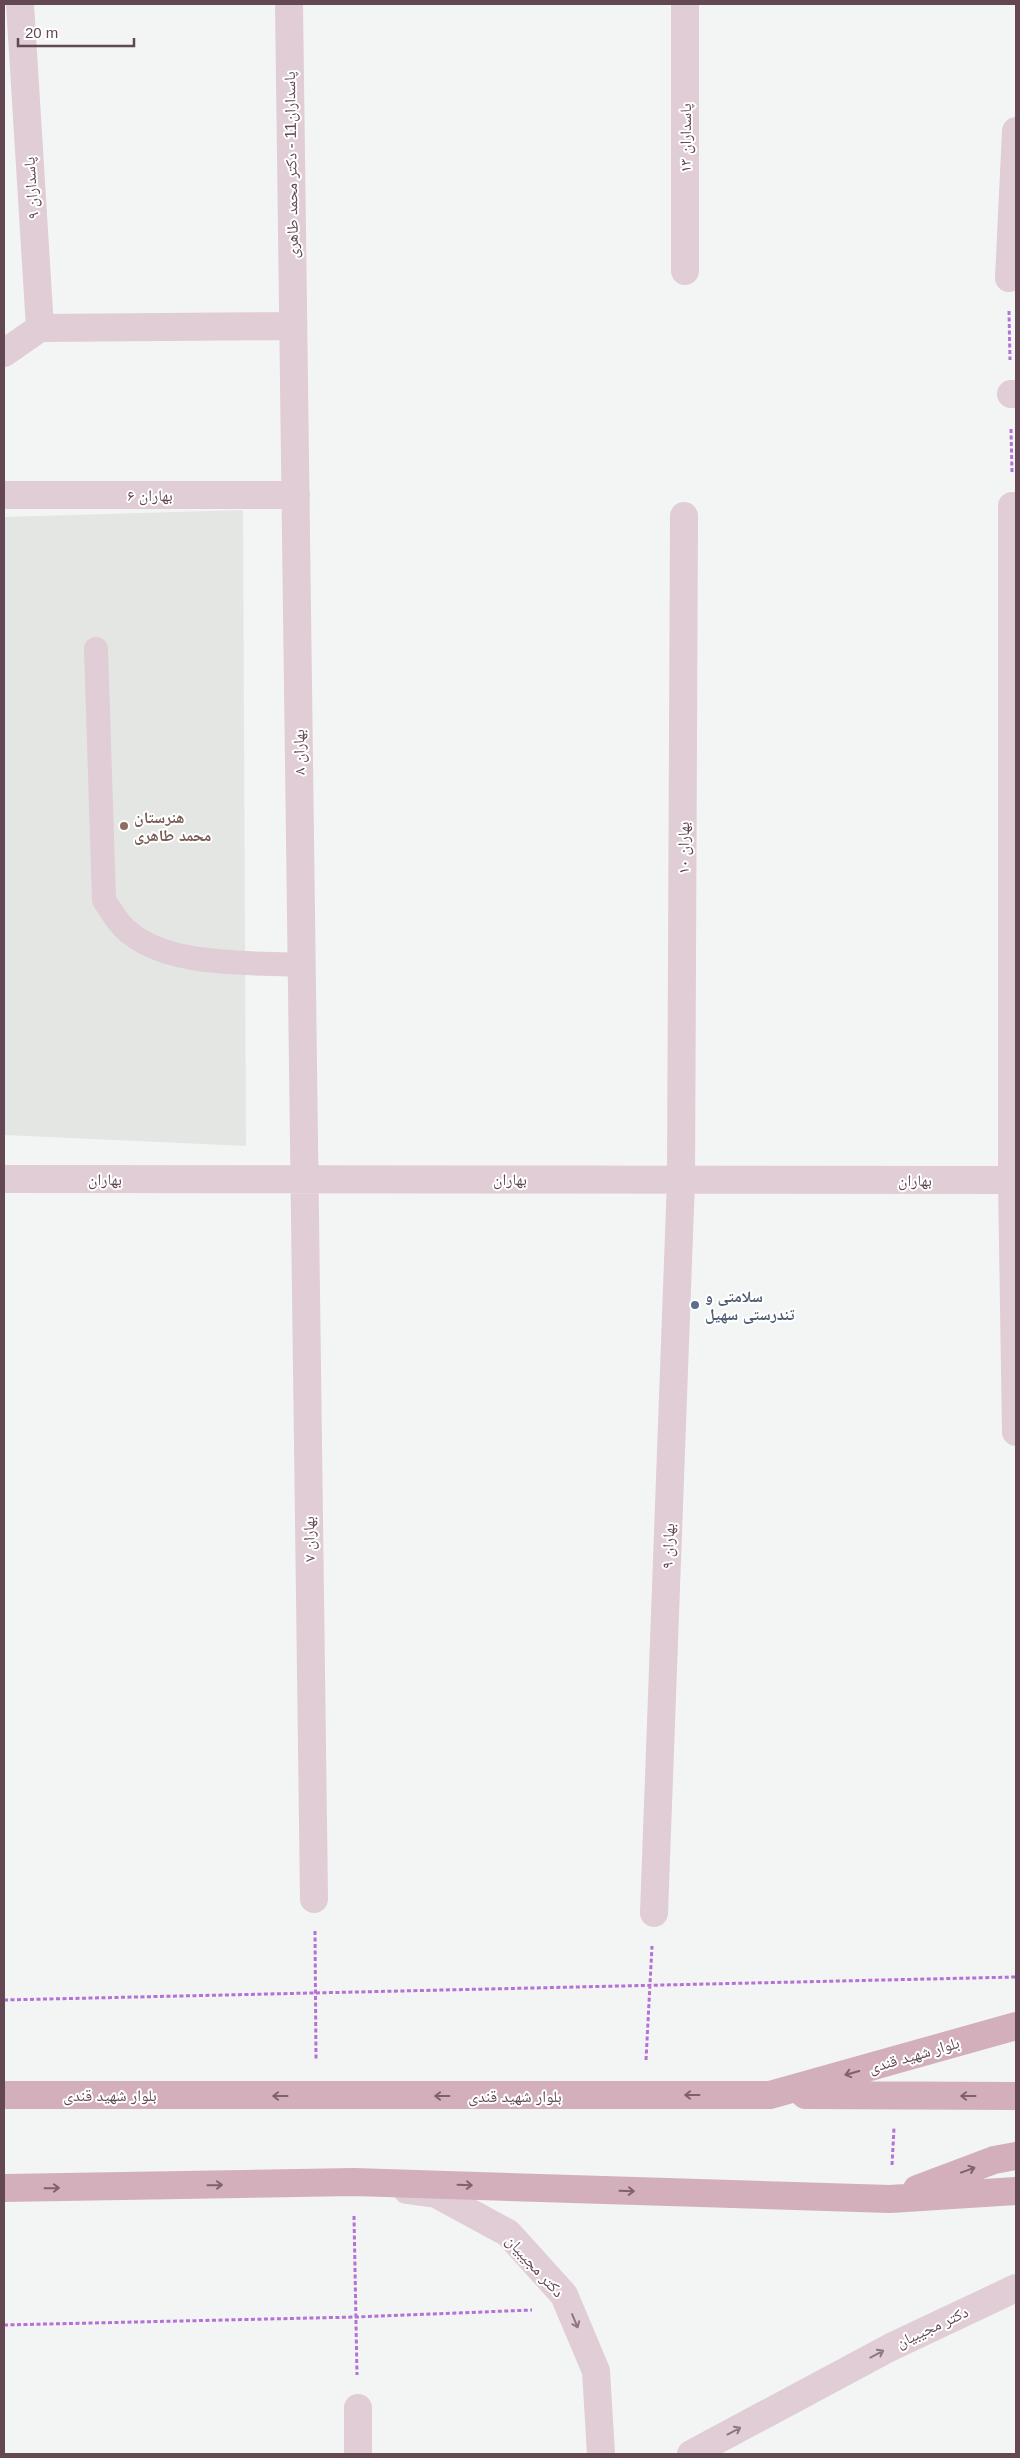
<svg xmlns="http://www.w3.org/2000/svg" width="1020" height="2458" font-family="Helvetica,'Noto Naskh Arabic',sans-serif">
<style>
.education{fill:#e4e6e4}
.lines{fill:none;stroke-linecap:round;stroke-linejoin:round}
.path{stroke:#b571d8;stroke-width:3;stroke-dasharray:4 2.5;stroke-linecap:butt}
.service{stroke:#e0cdd5;stroke-width:24}
.minor{stroke:#e0cdd5;stroke-width:28}
.tertiary{stroke:#e0cdd5;stroke-width:28}
.primary{stroke:#d3afbc;stroke-width:28}
.oneway{stroke:#7f616c}
.oneway2{stroke:#8f7680}
.education-dot{fill:#8d6e63;stroke:#fff;stroke-width:2}
.service-dot{fill:#5c6f8a;stroke:#fff;stroke-width:2}
.labels{text-anchor:middle;dominant-baseline:central;stroke-width:4;stroke-linejoin:round;paint-order:stroke}
.street-label{font-size:16px;fill:#634752;stroke:#fff}
.education-label{font-size:16px;font-weight:bold;fill:#785e54;stroke:#fff;text-anchor:start}
.service-label{font-size:16px;font-weight:bold;fill:#4e5e75;stroke:#fff;text-anchor:start}
</style>
<rect width="100%" height="100%" fill="#f2f5f3"/>
<!-- education -->
<path class="education" d="M243,510L246,1146L4,1135V517Z"/>
<g class="lines">
<!-- path -->
<path class="path" d="M1009,311L1010,360
M1011,429L1012,473
M315,1931L316,2060
M4,2000L1016,1977
M646,2060L652,1946
M892,2165L894,2128
M354,2216L357,2375
M4,2325L356,2317L532,2310"/>
<!-- service -->
<path class="service" d="M96,649L104,900C110,909 116,920 124,928C165,968 249,962 302,965"/>
<!-- minor -->
<path class="minor" d="M289,4L314,1899
M685,4V271
M1009,278L1016,131
M40,328L293,326
M4,353L40,328L20,4
M1011,394H1016
M4,495H296
M1012,506V1180L1016,1432
M4,1179L1016,1180
M654,1913L681,1180L684,516
M358,2408V2454"/>
<!-- tertiary -->
<path class="tertiary" d="M407,2190L436,2194L508,2233L564,2295L596,2371L601,2454
M691,2454L891,2347L1016,2288"/>
<!-- primary -->
<path class="primary" d="M4,2095H770L1016,2026
M805,2095L1016,2096
M4,2188L354,2182L890,2199L1016,2191
M917,2189L994,2160L1016,2156"/>
</g>
<!-- one-way arrows -->
<defs><path id="oneway-shaft" d="M-6 0H5M1.5-3L5.5 0L1.5 3" fill="none" stroke-width="1.6" stroke-linecap="round" stroke-linejoin="round" transform="scale(1.25)"/></defs>
<g class="oneway">
<use href="#oneway-shaft" transform="translate(852 2073) rotate(164)"/>
<use href="#oneway-shaft" transform="translate(692 2095) rotate(180)"/>
<use href="#oneway-shaft" transform="translate(280 2096) rotate(-180)"/>
<use href="#oneway-shaft" transform="translate(442 2096) rotate(180)"/>
<use href="#oneway-shaft" transform="translate(968 2096) rotate(-180)"/>
<use href="#oneway-shaft" transform="translate(968 2170) rotate(-20)"/>
<use href="#oneway-shaft" transform="translate(215 2185) rotate(-1)"/>
<use href="#oneway-shaft" transform="translate(465 2185) rotate(2)"/>
<use href="#oneway-shaft" transform="translate(52 2188) rotate(-1)"/>
<use href="#oneway-shaft" transform="translate(627 2191) rotate(2)"/>
</g>
<g class="oneway2">
<use href="#oneway-shaft" transform="translate(575 2321) rotate(67)"/>
<use href="#oneway-shaft" transform="translate(877 2354) rotate(-28)"/>
<use href="#oneway-shaft" transform="translate(734 2431) rotate(-28)"/>
</g>
<!-- markers -->
<circle class="education-dot" cx="124" cy="826" r="5"/>
<circle class="service-dot" cx="695" cy="1305" r="5"/>
<g class="labels">
<!-- street labels -->
<g class="street-label">
<text transform="translate(685 138) rotate(-90)">پاسداران ۱۳</text>
<text transform="translate(291 165) rotate(-91)">پاسداران11 - دکتر محمد طاهری</text>
<text transform="translate(31 188) rotate(-94)">پاسداران ۹</text>
<text x="150" y="495">بهاران ۶</text>
<text transform="translate(299 752) rotate(-91)">بهاران ۸</text>
<text transform="translate(683 848) rotate(-90)">بهاران ۱۰</text>
<text x="105" y="1179">بهاران</text>
<text x="510" y="1179">بهاران</text>
<text x="915" y="1180">بهاران</text>
<text transform="translate(309 1539) rotate(-91)">بهاران ۷</text>
<text transform="translate(668 1546) rotate(-88)">بهاران ۹</text>
<text transform="translate(914 2055) rotate(-16)">بلوار شهید قندی</text>
<text x="110" y="2095">بلوار شهید قندی</text>
<text x="515" y="2096">بلوار شهید قندی</text>
<text transform="translate(535 2266) rotate(48)">دکتر مجیبیان</text>
<text transform="translate(932 2327) rotate(-25)">دکتر مجیبیان</text>
</g>
<!-- education labels -->
<g class="education-label">
<text x="134" y="817">هنرستان<tspan x="134" dy="18">محمد طاهری</tspan></text>
</g>
<!-- service labels -->
<g class="service-label">
<text x="705" y="1296">سلامتی و<tspan x="705" dy="18">تندرستی سهیل</tspan></text>
</g>
</g>
<!-- border -->
<rect width="1020" height="2458" fill="none" stroke="#634752" stroke-width="10"/>
<!-- scale -->
<path d="M18 38v8h116v-8" fill="none" stroke="#634752" stroke-width="2.5"/>
<text x="25" y="38" font-size="15" fill="#634752" stroke="#ffffff" stroke-width="4" paint-order="stroke">20 m</text>
</svg>
